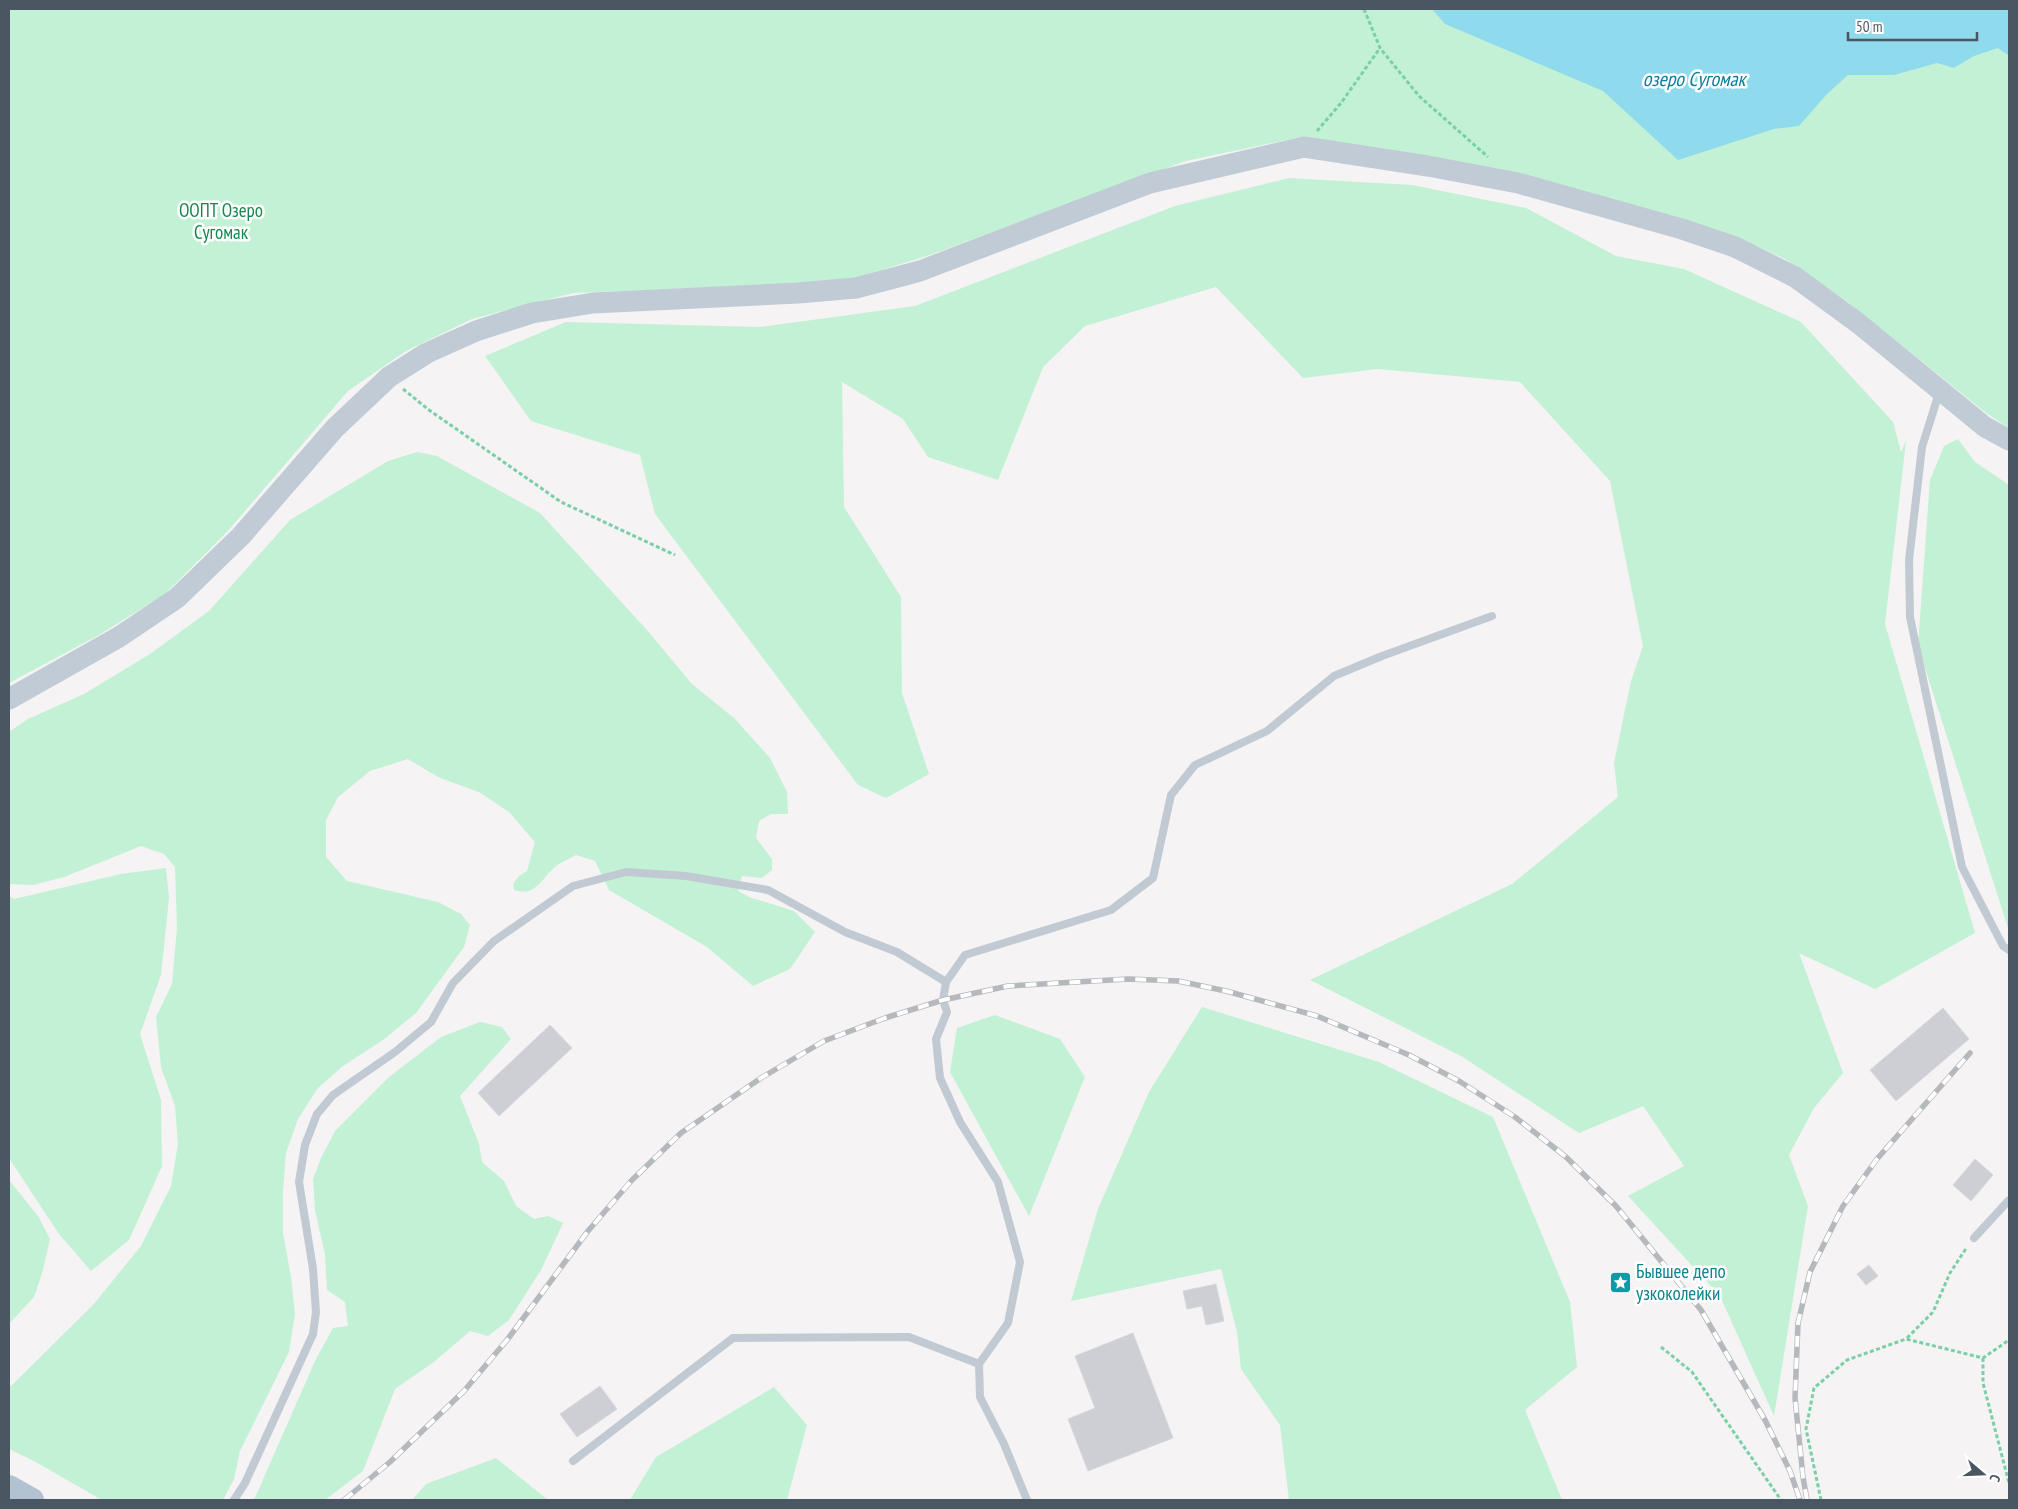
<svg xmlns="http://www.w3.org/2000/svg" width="2018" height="1509" font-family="'PT Sans Narrow',sans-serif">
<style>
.green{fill:#c3f1d5}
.water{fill:#90daee}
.building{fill:#cdcfd5;stroke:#d7d9de}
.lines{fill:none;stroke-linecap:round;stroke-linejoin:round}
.path{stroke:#7ad0a6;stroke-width:3;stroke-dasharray:4 2.5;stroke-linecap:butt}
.lane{stroke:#c1cad2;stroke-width:8}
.secondary{stroke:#c1cbd6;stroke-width:21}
.primary{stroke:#b3c2d1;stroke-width:24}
.rail-casing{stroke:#b5b8bd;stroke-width:5.5}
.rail{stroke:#fff;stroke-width:4;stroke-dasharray:11;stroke-linecap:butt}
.labels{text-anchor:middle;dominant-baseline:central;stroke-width:5;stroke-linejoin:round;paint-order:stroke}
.park-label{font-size:19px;fill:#17864f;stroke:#fff}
.culture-label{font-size:19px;fill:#0d838f;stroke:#fff;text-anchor:start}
.water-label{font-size:20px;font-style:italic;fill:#0c7c9b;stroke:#fff}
</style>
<rect width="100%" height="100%" fill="#f5f3f3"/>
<!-- green -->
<path class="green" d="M9,9H2009V428L1986,413L1848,302L1785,259L1736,237L1301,137L1186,161L930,255L843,282L573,293L472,319L406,351L348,391L227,532L165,594L99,635L9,683Z
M1289,178L1412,185L1526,208L1616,256L1684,269L1801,322L1893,422L1901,452L1906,441L1885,624L1975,933L1875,989L1799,953L1843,1073L1814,1108L1789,1155L1808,1206L1774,1416L1720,1296L1628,1196L1684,1166L1643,1106L1579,1133L1461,1056L1310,980L1512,884L1618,797L1614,763L1631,681L1643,646L1610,481L1520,382L1378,369L1303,378L1216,287L1085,326L1043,367L998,480L928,457L903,419L842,382L844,507L901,597L902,693L929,774L886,798L858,785L655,514L640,455L531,421L485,356L566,322L760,327L915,306L1175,206Z
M1958,439L1975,462L2009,485V931L1918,646L1930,480L1944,446Z
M417,452L437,456L540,513L646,629L692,684L734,718L770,758L787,792L788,814H771L759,821L756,838L772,859V870L762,878L742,876L738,891L749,897L794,911L815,932L790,969L753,986L707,947L609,890L595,861L576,855C569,859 561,862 555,867C541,879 536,897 514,890L513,884L519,876L527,871L535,842L509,812L481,793L438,777L408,759L370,771L338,797L326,820V857L347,881L438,902L461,914L470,925L464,947L416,1013L383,1040L343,1066L317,1089L298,1119L286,1153L283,1190V1233L291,1277L295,1314L289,1352L240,1451L234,1479L223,1500H102L34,1461L9,1449V1388L93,1305L141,1246L171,1186L178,1144L175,1106L161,1067L156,1017L172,984L177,928L175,867L164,854L141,846L64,877L33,885L9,884V732L28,719L84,694L150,654L209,611L290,520L388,461Z
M166,868L169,898L161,975L140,1034L161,1100L162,1166L129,1240L91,1271L59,1234L9,1158V896L14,899L121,874Z
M1202,1007L1379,1062L1493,1117L1570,1302L1577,1367L1525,1410L1562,1500H1289L1280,1425L1241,1369L1237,1332L1221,1269L1071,1301L1098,1209L1149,1092Z
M995,1015L1060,1039L1085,1077L1029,1216L950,1072L957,1028Z
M480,1022L502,1027L511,1039L460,1096L479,1144L482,1162L504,1181L516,1206L534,1219L548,1216L563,1223L541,1270L509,1320L488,1336L470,1331L435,1361L395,1389L363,1471L325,1500H254L315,1361L333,1328L348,1326L345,1302L327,1290L325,1255L315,1210L313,1179L321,1158L335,1131L389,1077L441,1037Z
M9,1180L38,1216L50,1239L43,1270L34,1297L9,1324Z
M774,1387L807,1425L787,1500H630L656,1457Z
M496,1458L548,1500H412L426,1484Z"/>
<!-- water -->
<path class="water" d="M1432,9H2009V56L1998,48L1974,56L1954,68L1937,63L1894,75H1848L1827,94L1799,126L1774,129L1678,160L1603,91L1445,24Z"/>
<!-- building -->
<path class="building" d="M1943,1008L1969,1039L1896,1101L1870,1070Z
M550,1025L572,1048L499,1116L478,1093Z
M1975,1159L1993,1175L1971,1201L1953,1185Z
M1869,1265L1878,1276L1866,1285L1857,1274Z
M1216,1284L1224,1321L1206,1325L1202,1306L1187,1309L1183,1291Z
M1133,1333L1173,1438L1088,1471L1068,1419L1095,1408L1075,1356Z
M600,1386L617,1409L577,1437L560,1414Z"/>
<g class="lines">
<!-- path -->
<path class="path" d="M1364,9L1380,48L1419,96L1488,157
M1317,131L1341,103L1380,48
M403,389L429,410L561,502L675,555
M1907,1338L1933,1312L1950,1273L1967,1247
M1661,1347L1692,1372L1781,1500
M1983,1358V1383L2009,1483
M1821,1500L1806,1429L1814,1388L1847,1360L1906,1339L1983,1358L2009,1340"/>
<!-- lane -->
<path class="lane" d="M1939,393L1922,447L1909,560L1910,617L1962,867L2003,946L2009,950
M946,982L965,955L1111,910L1153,878L1171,795L1195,765L1267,731L1334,676L1382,656L1492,616
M1974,1238L2009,1200
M573,1461L733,1338L909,1337L979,1364
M234,1500L245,1483L313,1334L316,1312L313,1269L299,1182L305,1145L317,1114L333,1095L395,1052L431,1022L453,983L494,941L573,886L626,872L686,876L768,890L845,932L897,952L946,982L943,1000L947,1012L936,1039L940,1078L960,1122L998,1182L1020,1262L1008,1323L979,1364L980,1397L1004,1444L1027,1500"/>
<!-- secondary -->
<path class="secondary" d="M9,699L119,637L177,598L241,536L335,428L389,377L427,353L476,331L532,313L593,303L798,293L856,288L920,271L1150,183L1304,147L1428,166L1518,183L1682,229L1735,247L1795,277L1858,323L1985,427L2009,440"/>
<!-- primary -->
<path class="primary" d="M9,1487L32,1500"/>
<defs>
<path id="rail" d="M344,1500L390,1462L464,1391L507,1340L588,1231L632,1180L681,1133L761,1078L824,1041L885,1018L943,1000L1008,986L1128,979L1178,981L1226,991L1317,1016L1409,1055L1459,1081L1515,1117L1566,1157L1616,1206L1701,1310L1765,1420L1790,1471L1800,1500
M1807,1500L1803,1477L1795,1398L1798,1323L1810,1272L1843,1206L1877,1159L1970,1053"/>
</defs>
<!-- rail casing -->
<use href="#rail" class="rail-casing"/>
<!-- rail -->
<use href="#rail" class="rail"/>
</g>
<!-- icons -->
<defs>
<symbol id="sight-square" viewBox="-11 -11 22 22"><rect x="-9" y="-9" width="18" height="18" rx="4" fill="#0f9aa8" stroke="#fff"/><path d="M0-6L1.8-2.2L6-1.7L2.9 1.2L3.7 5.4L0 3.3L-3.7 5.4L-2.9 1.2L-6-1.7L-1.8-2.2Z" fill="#fff"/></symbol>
</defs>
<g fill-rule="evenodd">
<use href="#sight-square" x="1608" y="1270" width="25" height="25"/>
</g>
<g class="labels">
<!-- park labels -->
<g class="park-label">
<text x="221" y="210">ООПТ Озеро<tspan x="221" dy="22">Сугомак</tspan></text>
</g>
<!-- culture labels -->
<g class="culture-label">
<text x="1636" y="1271">Бывшее депо<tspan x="1636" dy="22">узкоколейки</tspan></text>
</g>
<!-- water labels -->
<g class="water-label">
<text x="1694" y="79">озеро Сугомак</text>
</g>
</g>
<!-- border -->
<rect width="2018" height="1509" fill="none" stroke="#4a5661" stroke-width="20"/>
<!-- north arrow -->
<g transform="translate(1983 1474) rotate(109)" stroke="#ffffff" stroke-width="4" paint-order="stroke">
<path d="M0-4L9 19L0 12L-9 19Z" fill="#4a5661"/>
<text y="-8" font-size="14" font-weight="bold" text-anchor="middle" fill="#4a5661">С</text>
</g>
<!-- scale -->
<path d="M1848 32v8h129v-8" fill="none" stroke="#4a5661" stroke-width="2.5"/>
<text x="1856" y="32" font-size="15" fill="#4a5661" stroke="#ffffff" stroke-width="4" paint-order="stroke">50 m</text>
</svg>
